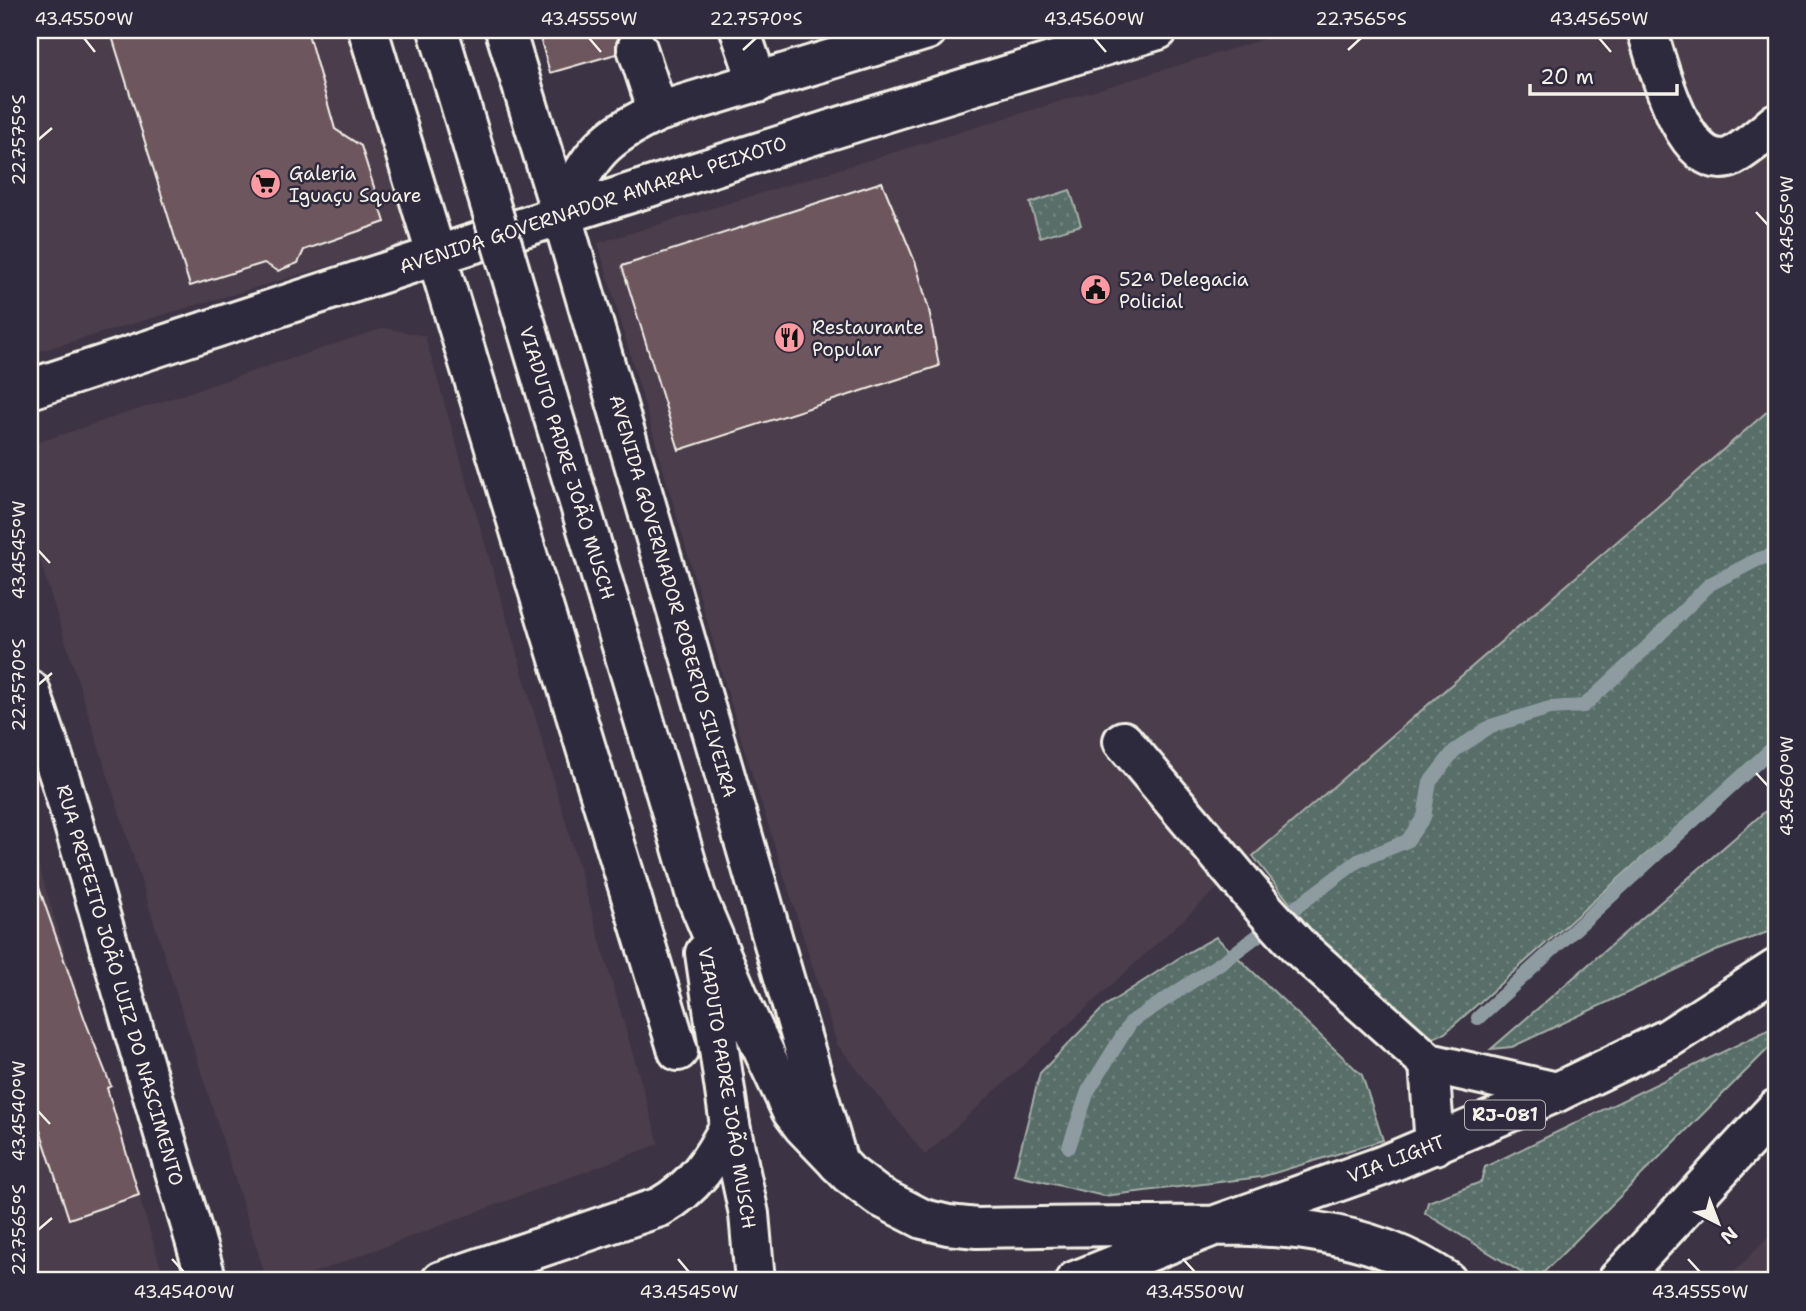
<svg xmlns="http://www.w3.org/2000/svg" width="1806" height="1311" font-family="'Shantell Sans',sans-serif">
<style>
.built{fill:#4b3e4c}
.grass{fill:url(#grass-dots);stroke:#a6b0a8;stroke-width:2}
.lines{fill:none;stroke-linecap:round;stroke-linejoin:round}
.stream{stroke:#8e9ca2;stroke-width:14}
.building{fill:#6e575e;stroke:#f4f1e8;stroke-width:2}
.minor-casing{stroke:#f4f1e8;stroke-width:44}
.major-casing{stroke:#f4f1e8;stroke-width:44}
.minor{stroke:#2f2a3d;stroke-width:38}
.major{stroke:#2f2a3d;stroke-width:38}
.major-bridge-casing{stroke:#f4f1e8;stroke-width:44;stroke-linecap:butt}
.major-bridge{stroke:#2f2a3d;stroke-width:38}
.ticks{fill:none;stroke:#f4f1e8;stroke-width:2.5}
.labels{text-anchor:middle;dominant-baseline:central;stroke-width:5;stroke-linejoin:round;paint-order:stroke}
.shield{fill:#2f2a3d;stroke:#b9b5b5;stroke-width:2}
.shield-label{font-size:18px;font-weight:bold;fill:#f4f1e8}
.poi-label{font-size:19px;fill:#f4f1e8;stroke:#2f2a3d;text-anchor:start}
.street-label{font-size:19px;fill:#f4f1e8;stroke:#2f2a3d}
.neatline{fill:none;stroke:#f4f1e8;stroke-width:2.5}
.ticks-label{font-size:18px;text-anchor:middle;fill:#f4f1e8}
</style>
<defs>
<pattern id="grass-dots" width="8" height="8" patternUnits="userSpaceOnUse" patternTransform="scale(1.75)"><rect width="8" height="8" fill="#596e68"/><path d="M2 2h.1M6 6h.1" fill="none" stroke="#71837e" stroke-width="1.8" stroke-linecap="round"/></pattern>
</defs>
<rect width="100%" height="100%" fill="#3c3344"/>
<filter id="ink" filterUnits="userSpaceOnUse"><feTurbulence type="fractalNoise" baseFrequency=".0143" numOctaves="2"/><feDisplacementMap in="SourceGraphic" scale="14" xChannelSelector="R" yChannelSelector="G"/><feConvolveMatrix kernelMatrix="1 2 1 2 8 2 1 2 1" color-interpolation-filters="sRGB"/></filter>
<g filter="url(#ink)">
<!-- built -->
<path class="built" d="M30,30H353L421,239L30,354Z
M1293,30H1776V404L1253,856L925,1155L837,1044L741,739L598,243Z
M384,328L425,336L659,1144L292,1281H267L30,529V445Z
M30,837L165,1281H30Z
M1776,1228V1281H1726L1774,1230Z"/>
<!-- grass -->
<path class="grass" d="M1070,190L1081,225L1040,237L1030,203Z
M1776,404V739L1445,1033L1428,1040L1322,944L1253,856Z
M1776,802V929L1716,951L1512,1047L1491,1049Z
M1216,937L1362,1075L1383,1140L1261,1177L1104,1196L1014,1175L1040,1073L1105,1006L1185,954Z
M1776,1026V1041L1535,1281L1425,1213L1428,1202L1481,1182L1485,1167Z"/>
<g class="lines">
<!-- stream -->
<path class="stream" d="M1478,1018L1776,745
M1069,1147L1088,1091L1131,1022L1225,960L1358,861L1407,841L1424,817L1430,782L1454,751L1491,726L1550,708L1584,706L1647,647L1710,584L1759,559L1776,554"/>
</g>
<!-- building -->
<path class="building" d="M110,30H307L335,129L361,146L385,222L304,250L298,263L278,271L264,263L190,286Z
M538,30H626L620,34L616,43V54L550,73Z
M882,182L916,264L929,310L939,366L679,450L622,266Z
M36,879L85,1020L111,1086L107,1088L139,1195L69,1219L30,1099V880Z"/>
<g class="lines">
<defs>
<path id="minor" d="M368,30L678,1051
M505,30L561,213L838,1163
M740,30L758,83
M1647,30C1657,61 1682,169 1728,158C1737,156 1767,131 1776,123
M637,48L658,112
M561,213C591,156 597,140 658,112L927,30
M30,389C405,265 780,142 1158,30
M30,690L61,781L207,1281
M1123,741L1266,911L1298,946L1429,1063L1557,1092
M1429,1063L1435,1145
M441,1281L660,1207C694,1188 713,1159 730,1125"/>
<path id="major" d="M676,827L696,896L743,1007L791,1110L803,1126L849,1174L878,1196L923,1219L948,1225L977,1228C1036,1227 1095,1226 1153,1226C1257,1225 1357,1220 1447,1281
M705,953L730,1125L749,1214L755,1281
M1075,1281L1216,1225L1382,1166L1557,1092L1669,1038L1776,969
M1617,1281L1776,1109"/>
</defs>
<!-- minor casing -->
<use href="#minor" class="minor-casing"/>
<!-- major casing -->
<use href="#major" class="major-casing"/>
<!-- minor -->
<use href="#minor" class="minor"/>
<!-- major -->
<use href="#major" class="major"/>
<defs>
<path id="major-bridge" d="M438,30L676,827"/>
</defs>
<!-- major-bridge casing -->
<use href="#major-bridge" class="major-bridge-casing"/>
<!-- major-bridge -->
<use href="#major-bridge" class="major-bridge"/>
</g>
</g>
<!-- ticks -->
<path class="ticks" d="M84,38L95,52M589,38L601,52M1094,38L1106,52M1599,38L1611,52M743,50L756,38M1348,50L1361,38M38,140L52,128M1756,212L1768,225M38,550L50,563M38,685L52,673M1756,773L1768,786M38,1111L50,1124M38,1230L52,1218M172,1259L184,1272M678,1259L689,1272M1183,1259L1195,1272M1688,1259L1700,1272"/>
<!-- icons -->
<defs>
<symbol id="supermarket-disc" viewBox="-11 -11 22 22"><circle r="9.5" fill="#ff9aa2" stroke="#2f2a3d"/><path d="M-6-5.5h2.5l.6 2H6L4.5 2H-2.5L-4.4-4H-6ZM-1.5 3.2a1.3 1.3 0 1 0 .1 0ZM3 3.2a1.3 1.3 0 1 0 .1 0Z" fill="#111"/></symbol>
<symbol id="civic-disc" viewBox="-11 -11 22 22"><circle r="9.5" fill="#ff9aa2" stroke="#2f2a3d"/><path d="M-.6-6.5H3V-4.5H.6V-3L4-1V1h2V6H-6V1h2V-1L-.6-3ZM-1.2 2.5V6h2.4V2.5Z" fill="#111"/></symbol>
<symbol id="restaurant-disc" viewBox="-11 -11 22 22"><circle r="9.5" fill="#ff9aa2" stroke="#2f2a3d"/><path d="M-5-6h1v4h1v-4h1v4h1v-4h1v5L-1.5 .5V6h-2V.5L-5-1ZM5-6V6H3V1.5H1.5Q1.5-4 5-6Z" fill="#111"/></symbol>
</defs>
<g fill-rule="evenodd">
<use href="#supermarket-disc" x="248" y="166" width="35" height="35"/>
<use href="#civic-disc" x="1078" y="272" width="35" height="35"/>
<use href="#restaurant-disc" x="772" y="320" width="35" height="35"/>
</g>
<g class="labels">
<!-- shield labels -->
<rect class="shield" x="1465" y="1100.5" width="80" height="29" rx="5"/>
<g class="shield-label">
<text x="1505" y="1115">RJ-081</text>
</g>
<!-- poi labels -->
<g class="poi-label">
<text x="289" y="173">Galeria<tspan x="289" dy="22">Iguaçu Square</tspan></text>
<text x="1119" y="279">52ª Delegacia<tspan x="1119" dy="22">Policial</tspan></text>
<text x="812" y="327">Restaurante<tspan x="812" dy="22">Popular</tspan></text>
</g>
<!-- street labels -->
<g class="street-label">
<text transform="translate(593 205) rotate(-18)">AVENIDA GOVERNADOR AMARAL PEIXOTO</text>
<text transform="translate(567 463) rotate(73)">VIADUTO PADRE JOÃO MUSCH</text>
<text transform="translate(673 596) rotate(74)">AVENIDA GOVERNADOR ROBERTO SILVEIRA</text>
<text transform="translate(120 985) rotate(74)">RUA PREFEITO JOÃO LUIZ DO NASCIMENTO</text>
<text transform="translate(727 1088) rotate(81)">VIADUTO PADRE JOÃO MUSCH</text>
<text transform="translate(1396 1159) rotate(-21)">VIA LIGHT</text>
</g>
</g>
<!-- margin -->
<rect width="1806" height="1311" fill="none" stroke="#2f2a3d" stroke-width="77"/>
<!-- north arrow -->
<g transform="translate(1718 1223) rotate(138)" stroke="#2f2a3d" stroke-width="5" paint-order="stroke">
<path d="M0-5L12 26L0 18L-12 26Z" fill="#f4f1e8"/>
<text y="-10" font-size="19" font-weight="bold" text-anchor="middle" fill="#f4f1e8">N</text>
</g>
<!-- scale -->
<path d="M1530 84v10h147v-10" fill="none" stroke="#f4f1e8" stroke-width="3.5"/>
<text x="1540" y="84" font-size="21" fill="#f4f1e8" stroke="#2f2a3d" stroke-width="5" paint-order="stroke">20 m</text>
<rect x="38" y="38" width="1730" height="1234" class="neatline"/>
<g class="ticks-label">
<text x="84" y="25">43.4550°W</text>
<text x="589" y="25">43.4555°W</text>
<text x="756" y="25">22.7570°S</text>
<text x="1094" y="25">43.4560°W</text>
<text x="1361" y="25">22.7565°S</text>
<text x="1599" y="25">43.4565°W</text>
<text transform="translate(19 140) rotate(-90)" y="6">22.7575°S</text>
<text transform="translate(1787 225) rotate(-90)" y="6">43.4565°W</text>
<text transform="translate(19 550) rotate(-90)" y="6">43.4545°W</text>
<text transform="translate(19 685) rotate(-90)" y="6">22.7570°S</text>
<text transform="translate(1787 786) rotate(-90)" y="6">43.4560°W</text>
<text transform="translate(19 1111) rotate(-90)" y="6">43.4540°W</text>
<text transform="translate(19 1230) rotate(-90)" y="6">22.7565°S</text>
<text x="184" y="1298">43.4540°W</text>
<text x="689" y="1298">43.4545°W</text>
<text x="1195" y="1298">43.4550°W</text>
<text x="1700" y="1298">43.4555°W</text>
</g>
</svg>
